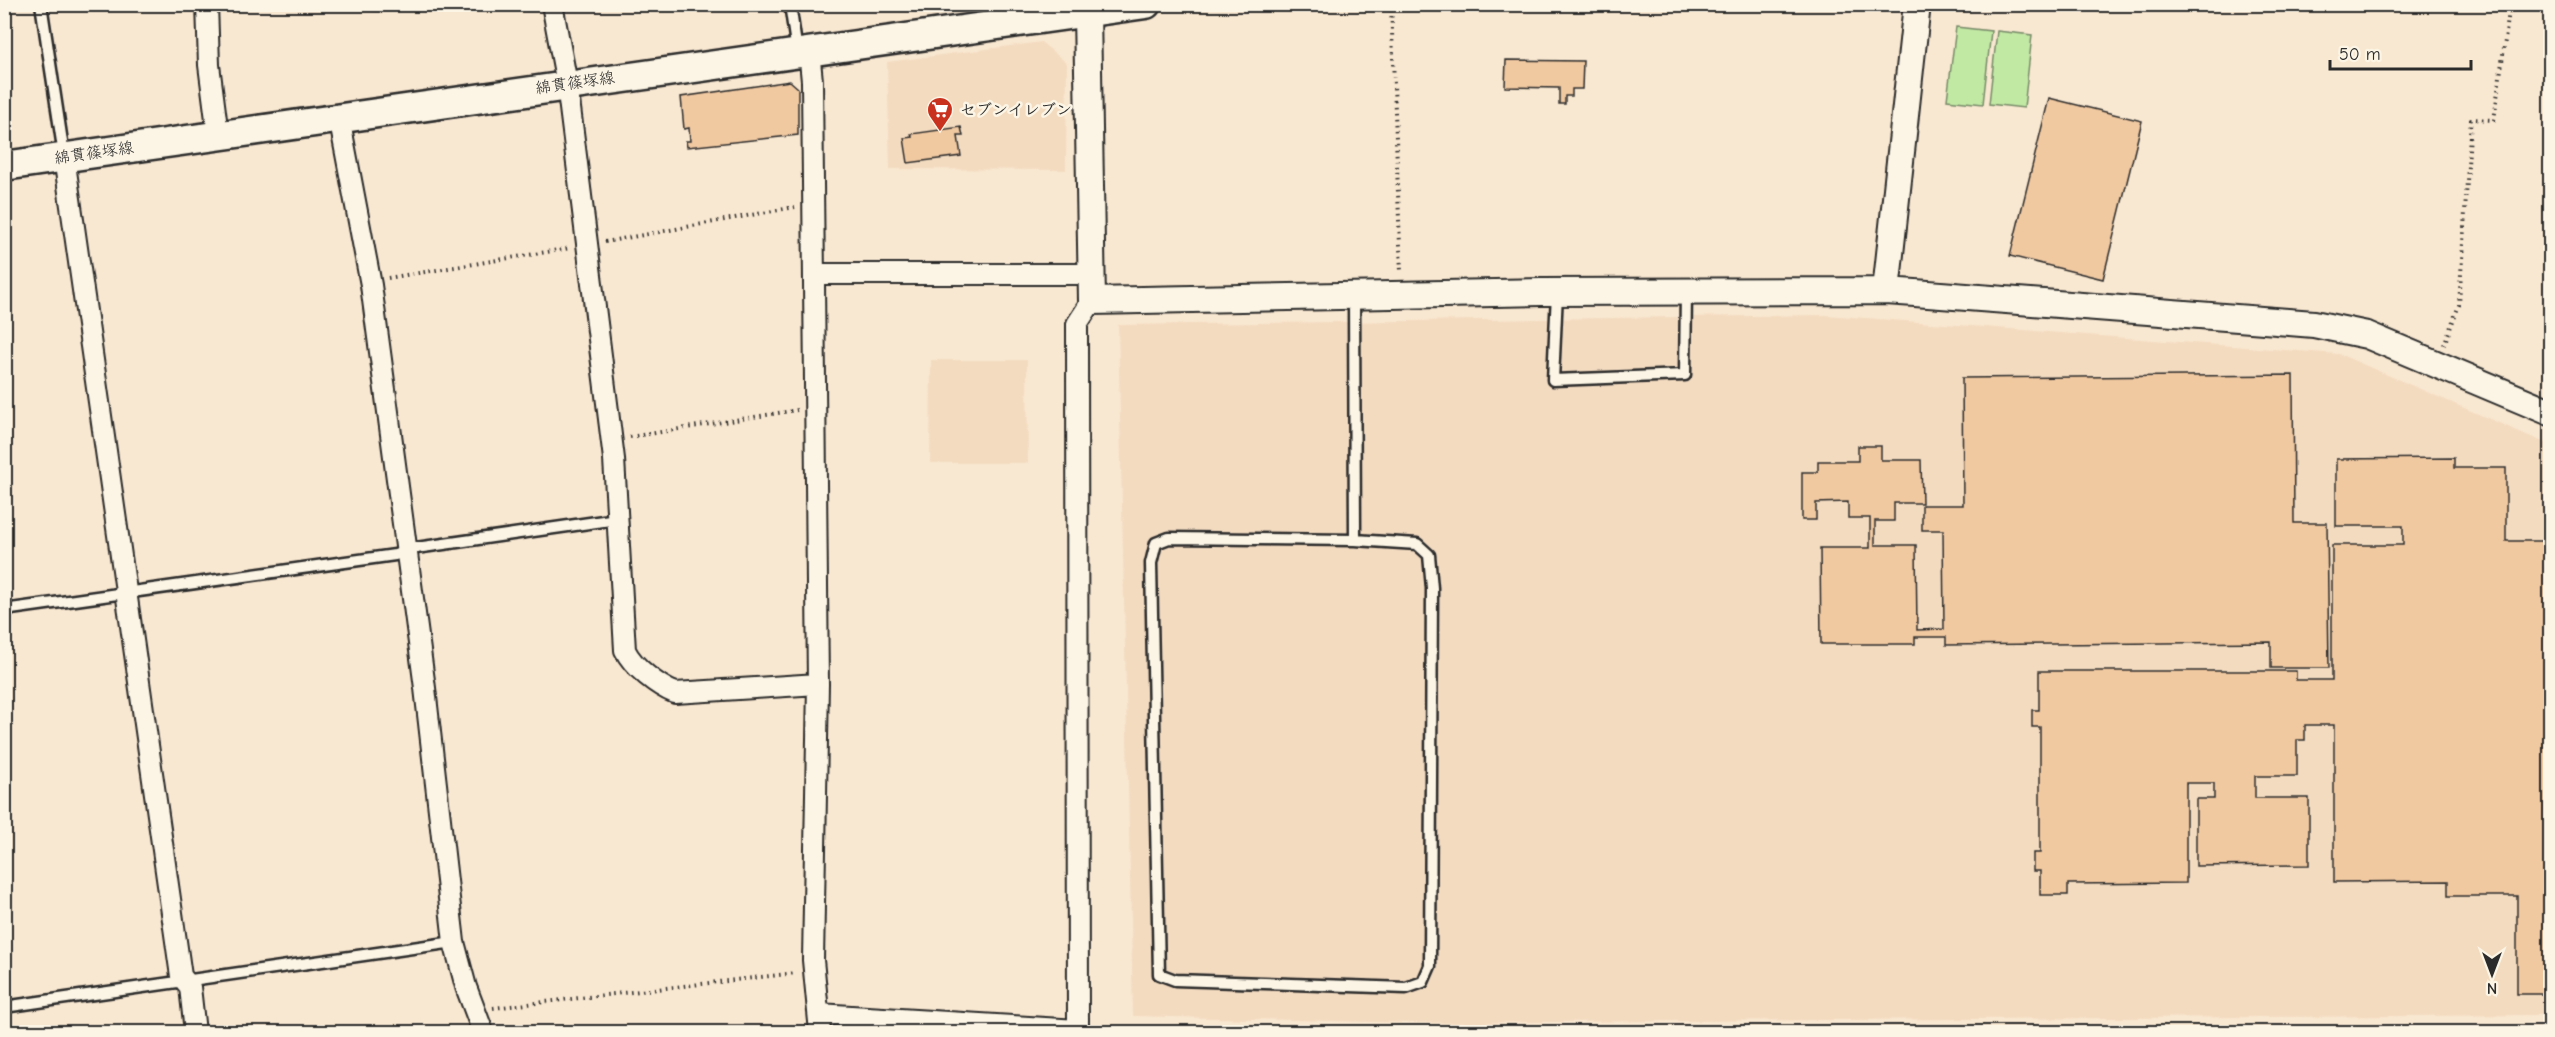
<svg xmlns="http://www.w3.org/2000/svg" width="2555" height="1037" font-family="'Comic Neue','Klee One',sans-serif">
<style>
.built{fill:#f3dbc0}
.green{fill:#c2e9a4;stroke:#768a68;stroke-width:1.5}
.building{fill:#f1c9a1;stroke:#2b2b2b;stroke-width:1.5}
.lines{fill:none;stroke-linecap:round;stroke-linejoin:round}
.service-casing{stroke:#2b2b2b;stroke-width:15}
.minor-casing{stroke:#2b2b2b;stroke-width:24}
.tertiary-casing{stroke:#2b2b2b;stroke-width:30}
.secondary-casing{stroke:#2b2b2b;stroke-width:33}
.path{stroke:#2b2b2b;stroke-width:4;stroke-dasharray:1.5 4.5;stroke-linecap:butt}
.service{stroke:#fcf5e5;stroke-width:10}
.minor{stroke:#fcf5e5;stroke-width:20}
.tertiary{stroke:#fcf5e5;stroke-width:26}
.secondary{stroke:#fcf5e5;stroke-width:28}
.labels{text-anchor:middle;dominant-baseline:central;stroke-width:5;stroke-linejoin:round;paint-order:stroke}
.street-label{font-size:16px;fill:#2b2b2b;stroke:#fcf5e5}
.poi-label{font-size:16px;font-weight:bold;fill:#2b2b2b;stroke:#fcf5e5;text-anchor:start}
</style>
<rect width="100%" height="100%" fill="#f9e8d1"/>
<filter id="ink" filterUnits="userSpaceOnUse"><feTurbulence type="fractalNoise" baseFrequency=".0167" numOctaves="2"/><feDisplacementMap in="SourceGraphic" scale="12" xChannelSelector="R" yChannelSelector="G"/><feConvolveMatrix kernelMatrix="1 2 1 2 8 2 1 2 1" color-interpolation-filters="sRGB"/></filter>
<g filter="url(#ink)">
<!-- built -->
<path class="built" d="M1041,42L1067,63L1066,170L890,169L887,62Z
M1826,315L2339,354L2550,445V1015L1410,1023L1133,1016L1118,325Z
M931,360H1027L1028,463H930Z"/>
<!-- green -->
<path class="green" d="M1956,27L1991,31L1983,104L1947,100Z
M1997,31L2032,35L2024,108L1989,104Z"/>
<!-- building -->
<path class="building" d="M1506,60L1583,61L1582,89H1572V96H1565V104H1559V88L1505,87Z
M790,81L798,88V135L687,147L686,141H690L689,128L684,129L681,97Z
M2049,98L2142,121L2103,279L2010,256Z
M961,127L963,136H958L961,156L908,163L904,138L912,137L911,134Z
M2293,375L2294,523H2327L2329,668H2271V642L1946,645V637H1915V644H1821L1820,548H1870V518H1848V502L1816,503V520H1802V472H1818V461H1858V446H1881V460H1921L1922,503H1894V521H1875V545H1916L1917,630L1944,629L1943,530H1922V505H1963L1962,378Z
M2454,458V468H2506V541H2550V994H2517V896H2448V881L2334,882V725H2305V740H2297V776H2255V798H2309V865L2196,866V799H2214V783H2186V883L2068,884V895H2040V871H2033V853H2040V727H2032V710H2039V671H2296V680H2332V545H2403V526H2336V459Z"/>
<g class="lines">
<defs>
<path id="service" d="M41,4L64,155
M374,4H384
M790,4L797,52
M1557,293L1553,380L1685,375L1686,292
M1354,296L1355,540
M1169,538L1355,540L1417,544L1429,555L1432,588L1430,966L1423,982L1406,988L1175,980L1159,974L1151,563L1156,543Z
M4,610L395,555L416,548L617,519
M4,1007L454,942"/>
<path id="minor" d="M207,4L209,65L218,135
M552,4L567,84L614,459L625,650C633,667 658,686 675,693L818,684
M809,50L812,81L818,684L813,960L820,1032
M339,117L371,285L425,688L454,942L466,987L483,1032
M64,157L181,976L190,987L195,1032
M814,274H1092
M819,1014L1078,1030
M1078,1032L1077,324L1092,301"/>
<path id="tertiary" d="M1087,13L1092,301L1541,292L1886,291L1915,293L2314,324L2367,335L2550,412
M1886,291L1917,4"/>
<path id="secondary" d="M4,166L1146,4"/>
</defs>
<!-- service casing -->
<use href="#service" class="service-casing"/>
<!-- minor casing -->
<use href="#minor" class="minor-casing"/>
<!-- tertiary casing -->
<use href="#tertiary" class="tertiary-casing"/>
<!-- secondary casing -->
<use href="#secondary" class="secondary-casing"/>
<!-- path -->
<path class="path" d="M1391,4L1401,273
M605,242L795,207
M388,278L571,248
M2444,345L2459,305L2471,119L2494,120L2510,4
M630,437L797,410
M493,1008L796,973"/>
<!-- service -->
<use href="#service" class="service"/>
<!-- minor -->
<use href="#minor" class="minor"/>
<!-- tertiary -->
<use href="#tertiary" class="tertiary"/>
<!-- secondary -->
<use href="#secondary" class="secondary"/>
</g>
</g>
<!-- icons -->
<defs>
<symbol id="supermarket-pin" viewBox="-11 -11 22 30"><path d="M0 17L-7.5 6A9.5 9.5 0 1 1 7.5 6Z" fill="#c8321e" stroke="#fcf5e5"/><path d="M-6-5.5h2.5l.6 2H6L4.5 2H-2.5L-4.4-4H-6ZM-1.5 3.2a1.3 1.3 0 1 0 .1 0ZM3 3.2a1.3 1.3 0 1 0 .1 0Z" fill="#fff"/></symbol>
</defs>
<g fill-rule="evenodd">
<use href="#supermarket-pin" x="925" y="95" width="30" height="40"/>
</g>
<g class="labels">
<!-- street labels -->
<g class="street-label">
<text transform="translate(575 83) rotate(-8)">綿貫篠塚線</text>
<text transform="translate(94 153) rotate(-8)">綿貫篠塚線</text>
</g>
<!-- poi labels -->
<g class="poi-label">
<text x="960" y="110">セブンイレブン</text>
</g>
</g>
<!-- margin -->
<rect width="2555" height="1037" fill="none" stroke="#fcf5e5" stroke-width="24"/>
<rect x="12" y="12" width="2531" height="1013" fill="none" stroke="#2b2b2b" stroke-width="2" filter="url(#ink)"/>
<!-- north arrow -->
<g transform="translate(2492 974) rotate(180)" stroke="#fcf5e5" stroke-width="4.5" paint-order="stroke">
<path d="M0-4.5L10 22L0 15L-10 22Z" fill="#2b2b2b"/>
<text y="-9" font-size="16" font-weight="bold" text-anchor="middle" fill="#2b2b2b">N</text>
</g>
<!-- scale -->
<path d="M2330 60v9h141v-9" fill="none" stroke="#2b2b2b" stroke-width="3"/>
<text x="2339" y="60" font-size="18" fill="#2b2b2b" stroke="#fcf5e5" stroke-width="4.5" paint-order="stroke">50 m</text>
</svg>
